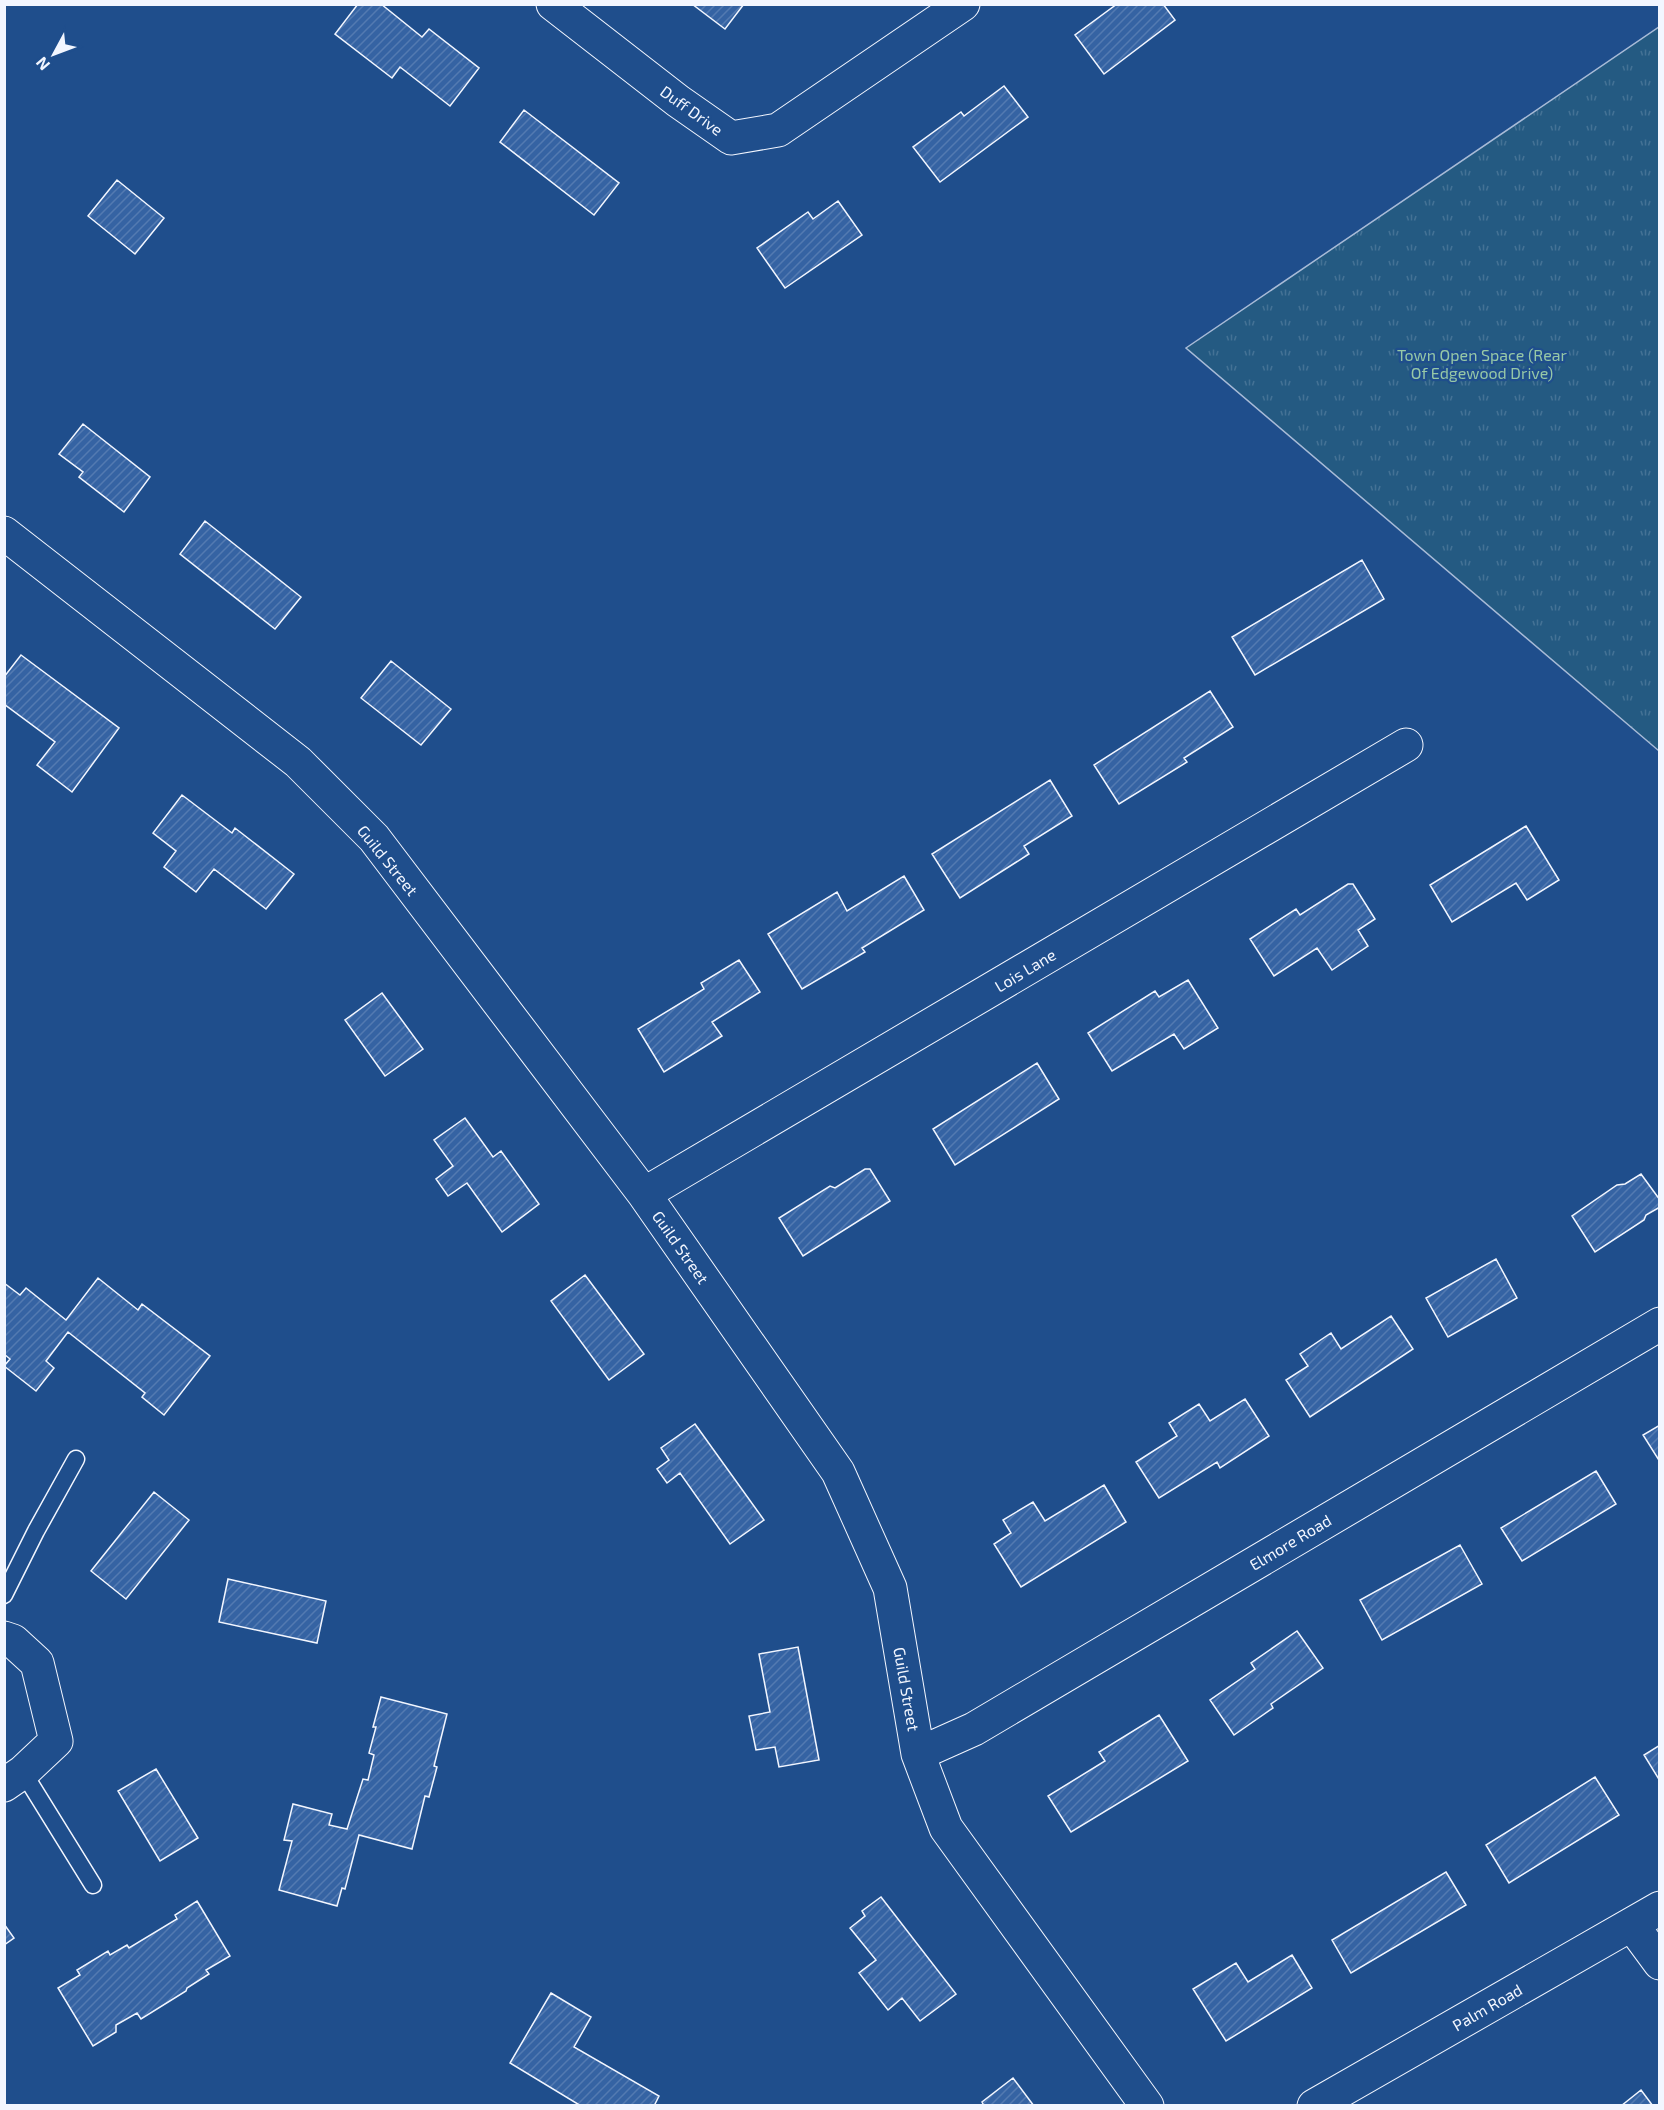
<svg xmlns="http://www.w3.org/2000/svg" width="1664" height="2110" font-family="'Exo 2',sans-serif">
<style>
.park{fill:url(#park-tufts);stroke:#a8bbd7;stroke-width:1.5}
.building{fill:url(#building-hatch);stroke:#f2f6ff;stroke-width:1.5}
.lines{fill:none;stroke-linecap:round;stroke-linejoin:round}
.service-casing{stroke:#f2f6ff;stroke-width:19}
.minor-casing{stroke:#f2f6ff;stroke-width:35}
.service{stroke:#1f4e8c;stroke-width:16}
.minor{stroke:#1f4e8c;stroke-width:33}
.labels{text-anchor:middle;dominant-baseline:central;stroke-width:4.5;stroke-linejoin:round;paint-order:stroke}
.street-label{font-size:16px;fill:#f2f6ff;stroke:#1f4e8c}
.park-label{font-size:16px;fill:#97c8a6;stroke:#1f4e8c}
</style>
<defs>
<pattern id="park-tufts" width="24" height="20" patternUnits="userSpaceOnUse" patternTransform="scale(1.5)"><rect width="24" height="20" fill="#245a82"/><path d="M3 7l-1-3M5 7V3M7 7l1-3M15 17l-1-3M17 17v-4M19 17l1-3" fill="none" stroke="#447295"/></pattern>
<pattern id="building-hatch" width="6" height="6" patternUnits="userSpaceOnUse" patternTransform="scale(1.5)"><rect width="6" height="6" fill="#3563a3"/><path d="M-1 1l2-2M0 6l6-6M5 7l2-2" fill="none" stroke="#537ab1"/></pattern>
</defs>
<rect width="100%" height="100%" fill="#1f4e8c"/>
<!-- park -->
<path class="park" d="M1659,27V751L1186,348Z"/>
<!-- building -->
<path class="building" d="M358,4H381L422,37L429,29L479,68L450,106L400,67L392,78L335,34Z
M692,4H744L725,29Z
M1117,4H1163L1175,20L1104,74L1075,35Z
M1004,86L1028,117L940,182L913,147L961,112L964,116Z
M524,110L619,183L594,215L500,142Z
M117,180L164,218L135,254L88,216Z
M838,201L862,235L785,288L757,248L808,212L813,219Z
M83,424L150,477L124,512L79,477L83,472L59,454Z
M205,521L301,597L275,629L180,554Z
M1362,560L1384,599L1255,675L1232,637Z
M21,655L119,728L72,792L37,765L55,742L4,704V677Z
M391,661L451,709L421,745L361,698Z
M1210,691L1233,727L1184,758L1187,762L1119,804L1094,765Z
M1050,780L1072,816L1024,846L1029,854L960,898L932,854Z
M182,795L232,833L235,828L294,874L266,909L214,869L196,892L164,867L176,851L153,833Z
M1526,826L1559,880L1527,900L1516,883L1452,922L1430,885Z
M904,876L924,910L862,948L865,952L802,989L768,934L837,892L847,911Z
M1348,884H1353L1375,919L1358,930L1368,946L1332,970L1317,948L1274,976L1250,939L1296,909L1300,915Z
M739,960L760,992L712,1022L722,1036L664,1072L638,1029L704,989L701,983Z
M1188,980L1218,1028L1184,1049L1174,1034L1112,1071L1088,1033L1155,991L1159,997Z
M382,993L423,1049L385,1076L345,1020Z
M1037,1063L1059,1099L955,1165L933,1129Z
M465,1118L493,1157L501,1151L539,1204L502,1232L467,1183L448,1196L436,1179L453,1166L434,1140Z
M865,1169H870L890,1201L803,1256L779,1218L830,1186L835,1188Z
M1641,1174L1660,1200V1207L1646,1215L1644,1220L1595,1252L1572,1216L1617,1185L1625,1184Z
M1496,1259L1517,1298L1448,1337L1426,1298Z
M585,1275L644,1354L609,1380L551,1301Z
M98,1278L138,1310L142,1304L210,1356L164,1415L142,1397L145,1393L68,1332L46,1361L54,1368L36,1391L4,1366L10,1359L4,1354V1283L20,1295L26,1288L66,1320Z
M1391,1316L1413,1349L1310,1417L1286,1380L1308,1366L1300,1354L1331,1333L1341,1349Z
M1245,1399L1269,1436L1220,1468L1217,1462L1159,1498L1136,1462L1177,1436L1169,1423L1199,1404L1210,1421Z
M695,1424L764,1520L730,1544L680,1473L667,1483L657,1469L669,1460L661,1448Z
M1660,1425V1462L1643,1435Z
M1596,1471L1616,1504L1522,1561L1501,1528Z
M1104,1485L1126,1522L1021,1587L994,1544L1011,1533L1003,1520L1033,1502L1045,1521Z
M154,1492L189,1520L126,1599L91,1571Z
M1460,1545L1482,1584L1382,1640L1360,1600Z
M228,1579L326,1601L317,1643L219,1622Z
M1297,1631L1323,1668L1271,1704L1273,1708L1234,1735L1210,1700L1255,1669L1251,1663Z
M798,1647L819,1760L779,1767L775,1747L756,1750L749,1716L770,1712L759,1654Z
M381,1697L447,1714L434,1766L437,1767L429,1797L425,1796L412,1849L359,1835L345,1889L342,1888L337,1906L279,1890L292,1841L284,1840L293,1804L332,1814L329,1825L347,1829L363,1779L368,1780L374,1755L369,1753L376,1727H373Z
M1159,1715L1188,1761L1071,1832L1048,1796L1105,1761L1099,1752Z
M1660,1745V1781L1644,1755Z
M156,1769L198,1838L160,1861L118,1791Z
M1595,1777L1619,1815L1509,1883L1486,1845Z
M1446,1872L1466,1905L1351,1973L1332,1940Z
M881,1897L956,1994L920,2021L902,1998L888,2010L859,1973L876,1960L850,1928L865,1916L862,1911Z
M197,1901L230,1956L206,1970L209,1974L187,1988L186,1991L141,2019L137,2013L116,2025V2032L93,2046L58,1988L80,1975L77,1970L108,1951L110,1955L127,1945L129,1948L177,1919L175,1915Z
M4,1924L14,1938L4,1945Z
M1292,1955L1312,1988L1226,2041L1193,1989L1236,1963L1248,1982Z
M551,1993L591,2017L574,2047L659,2096L654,2106H581L510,2063Z
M1013,2078L1034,2106H984L982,2102Z
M1641,2090L1653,2106H1621Z"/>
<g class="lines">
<defs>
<path id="service" d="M4,1595L36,1531L76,1459
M23,1772L93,1885"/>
<path id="minor" d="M553,4L678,101L731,138L778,130L963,4
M4,533L298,762L374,838L644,1194L838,1472L890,1588L918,1754L946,1828L1147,2106
M644,1194L1406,745
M4,1638L13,1641L37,1663L56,1741L23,1772L4,1785
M918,1754L974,1729L1660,1324
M1632,1925L1660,1963
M1314,2106L1660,1908"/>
</defs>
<!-- service casing -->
<use href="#service" class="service-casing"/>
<!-- minor casing -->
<use href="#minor" class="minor-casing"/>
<!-- service -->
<use href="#service" class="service"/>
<!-- minor -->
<use href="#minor" class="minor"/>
</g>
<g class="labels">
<!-- street labels -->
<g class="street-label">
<text transform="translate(692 110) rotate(36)">Duff Drive</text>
<text transform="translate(388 860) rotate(51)">Guild Street</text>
<text transform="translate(1025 970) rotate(-31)">Lois Lane</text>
<text transform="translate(681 1247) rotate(55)">Guild Street</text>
<text transform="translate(1290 1542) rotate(-31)">Elmore Road</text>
<text transform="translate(907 1689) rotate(80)">Guild Street</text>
<text transform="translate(1487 2007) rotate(-30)">Palm Road</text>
</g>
<!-- park labels -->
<g class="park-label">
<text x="1482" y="354">Town Open Space (Rear<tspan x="1482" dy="18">Of Edgewood Drive)</tspan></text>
</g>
</g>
<!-- border -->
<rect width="1664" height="2110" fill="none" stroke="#f2f6ff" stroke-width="12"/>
<!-- north arrow -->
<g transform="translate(54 54) rotate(229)" stroke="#1f4e8c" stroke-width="4.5" paint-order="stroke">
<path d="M0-4.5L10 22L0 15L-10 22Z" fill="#f2f6ff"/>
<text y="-9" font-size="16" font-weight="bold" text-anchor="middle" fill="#f2f6ff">N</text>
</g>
</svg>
